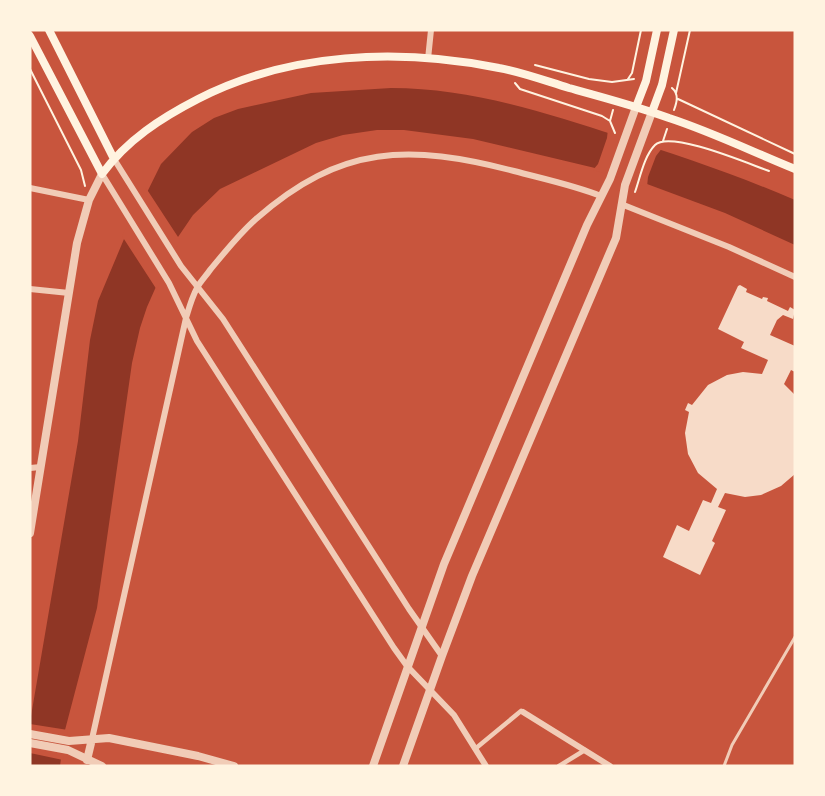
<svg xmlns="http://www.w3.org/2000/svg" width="825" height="796" font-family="Inter,sans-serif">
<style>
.water{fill:#8f3625}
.pier{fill:#c8553d}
.building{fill:#f7dbc8}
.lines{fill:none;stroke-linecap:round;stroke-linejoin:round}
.path{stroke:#fff3e0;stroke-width:2}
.service{stroke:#f1ccb7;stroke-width:3}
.pedestrian{stroke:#f1ccb7;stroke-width:4.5}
.minor{stroke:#f1ccb7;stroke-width:6}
.tertiary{stroke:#f1ccb7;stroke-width:8}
.secondary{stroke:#fff3e0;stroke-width:8}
</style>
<rect width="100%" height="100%" fill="#c8553d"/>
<!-- water -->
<path class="water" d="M391,88C470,88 544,112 618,136C678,155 737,175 795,200V245L725,213L647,184L595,168L473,139L404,130H377L343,135L316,143L220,189L193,215L178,237L147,307L140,328L132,363L97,608L65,730L60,766H30V722L78,441L90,340L98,301L124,239L161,164L192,132L214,118L238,109L311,93Z"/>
<!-- pier -->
<path class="pier" d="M608,129L663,147L656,156L648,177L647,187L593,170L598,164L607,138Z
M146,188L180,240L157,290L122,236Z
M30,724L68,730L63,760L30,753Z"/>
<!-- building -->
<path class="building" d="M740,285L747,289L746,292L762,299L763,297L768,298L767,301L788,311L790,307L795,310L793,319L783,315L777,320L770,335L795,346V372L791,370L784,384L795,395V474L781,486L761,495L745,497L725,493L718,507L726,510L712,541L715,543L700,575L663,557L677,525L689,531L703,500L711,503L717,489L698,473L688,454L685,433L689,412L685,410L688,403L692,405L708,385L727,375L743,372L762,374L768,360L741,348L744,342L718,329L738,286Z"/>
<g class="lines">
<!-- path -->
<path class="path" d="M535,65L589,79L612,82L634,79
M30,69L81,170L85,186
M628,79L632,73L641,30
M515,83L520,89L602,116L610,121
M672,88C679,94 677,102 674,110
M676,93L690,30
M678,99L795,154
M613,110L610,121L615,133
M663,141L667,129
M635,192C640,178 644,156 655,145C670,130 749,164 769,171"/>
<!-- service -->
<path class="service" d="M724,766L732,745L795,637"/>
<!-- pedestrian -->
<path class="pedestrian" d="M475,749L521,711
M559,766L585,750"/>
<!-- minor -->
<path class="minor" d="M428,59L431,30
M114,159L181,266L223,319L409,609L442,656
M102,174L169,283L197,341L394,648L407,666L454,715L486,766
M30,188L89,200
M621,204L729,247L795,277
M30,289L69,293
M30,468L41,467
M523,712L610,766
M92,739L186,318C189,308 192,297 197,288C200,282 206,276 210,270C225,252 239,234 256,219C341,144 409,144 514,171C544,179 573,185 601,196"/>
<!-- tertiary -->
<path class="tertiary" d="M30,533L77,243L89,200L102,174
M30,734L69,741L109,738L198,756L234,766
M30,743L68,750L102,766
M87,760L92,739
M373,766L444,564L587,225L610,179L636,107
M403,766L442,656L472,576L616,238L625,185L652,112"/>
<!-- secondary -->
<path class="secondary" d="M49,30L114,159
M30,36L102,174C127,140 161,118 198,99C289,52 399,48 499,68C522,72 546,81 569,88C602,97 636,106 669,118C712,132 753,152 795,169
M636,107L646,81L657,30
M652,112L662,85L674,30"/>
</g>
<!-- border -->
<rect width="825" height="796" fill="none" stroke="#fff3e0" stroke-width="63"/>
</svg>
